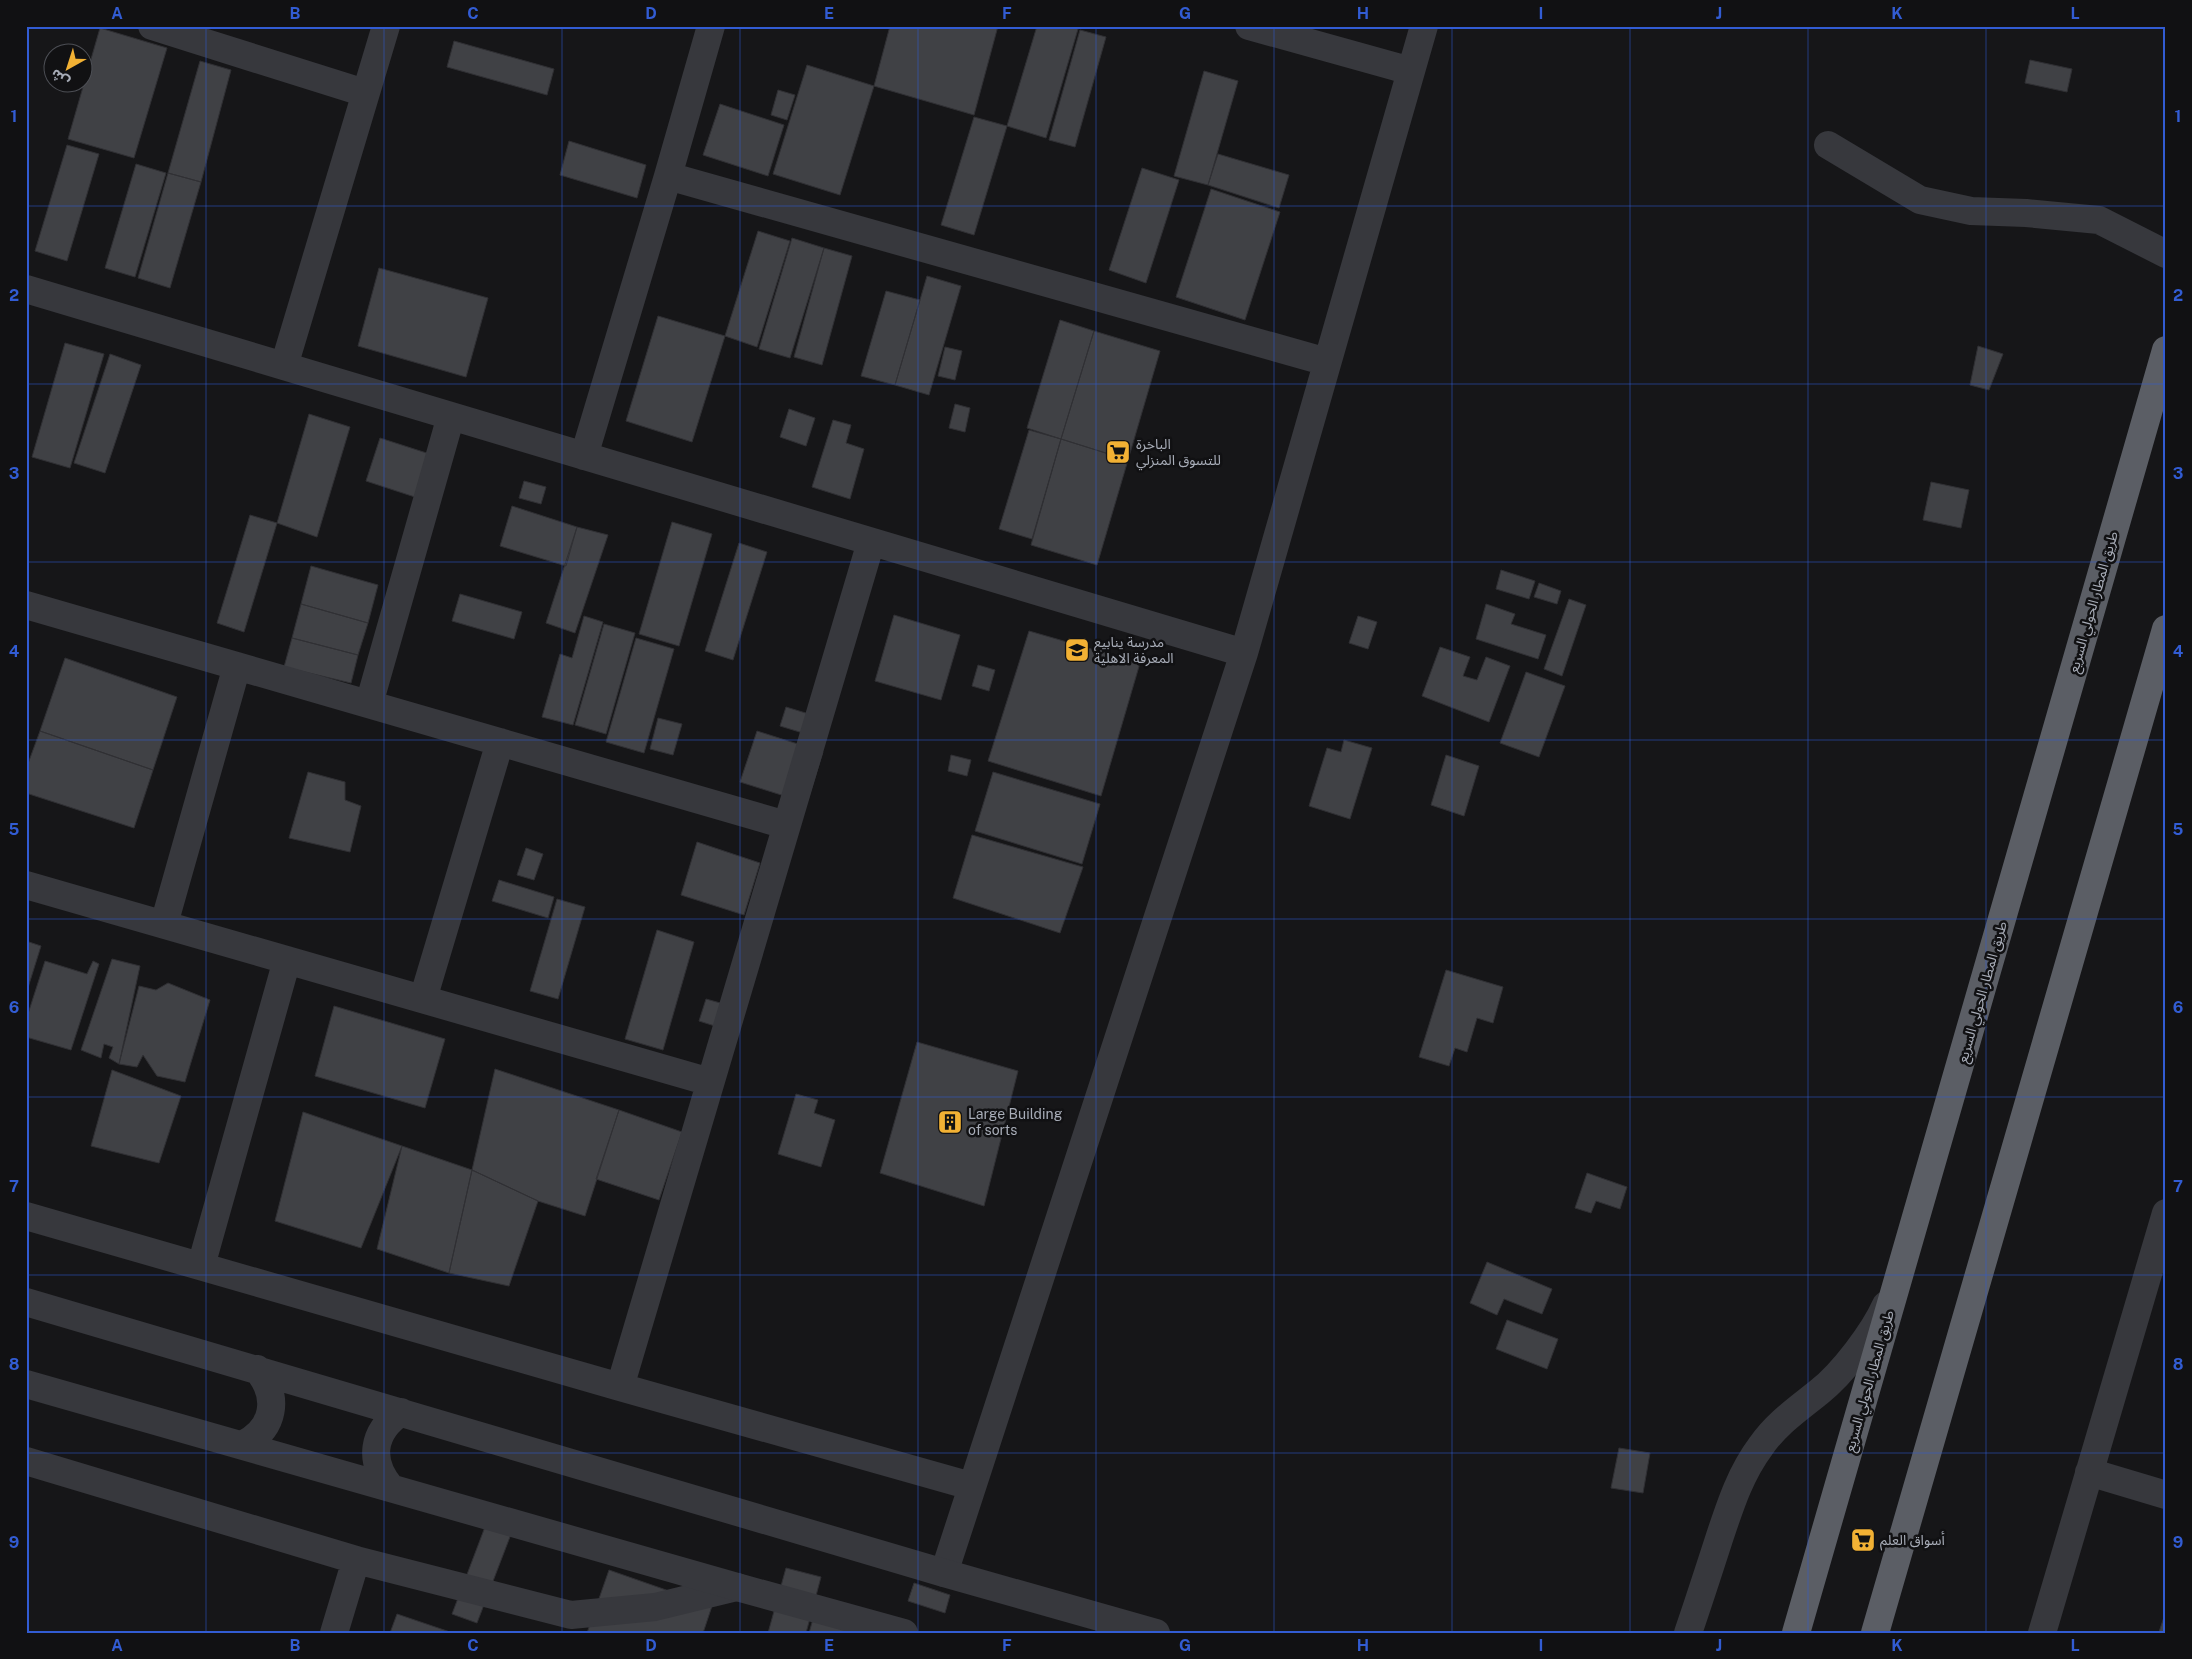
<svg xmlns="http://www.w3.org/2000/svg" width="2192" height="1659" font-family="'Public Sans','Noto Sans Arabic',sans-serif">
<style>
.building{fill:#404145;stroke:#303034}
.lines{fill:none;stroke-linecap:round;stroke-linejoin:round}
.minor{stroke:#37383d;stroke-width:28}
.tertiary{stroke:#37383d;stroke-width:28}
.trunk{stroke:#5b5e65;stroke-width:28}
.grid{fill:none;stroke:#325cd3;stroke-width:1;stroke-opacity:0.55}
.labels{text-anchor:middle;dominant-baseline:central;stroke-width:5;stroke-linejoin:round;paint-order:stroke}
.poi-label{font-size:14px;fill:#a8adb8;stroke:#111113;text-anchor:start}
.street-label{font-size:14px;fill:#a8adb8;stroke:#111113}
.neatline{fill:none;stroke:#325cd3;stroke-width:2}
.grid-label{font-size:16px;text-anchor:middle;font-weight:bold;fill:#325cd3}
</style>
<rect width="100%" height="100%" fill="#161618"/>
<!-- building -->
<path class="building" d="M890,26H998L974,115L874,86Z
M1037,26H1070L1078,29L1046,138L1007,126Z
M100,28L167,48L134,158L68,139Z
M1080,30L1106,37L1075,147L1049,140Z
M454,41L554,69L547,95L447,67Z
M2030,60L2072,69L2067,92L2025,83Z
M200,61L231,70L201,182L168,173Z
M807,65L874,86L840,195L773,174Z
M1204,71L1238,81L1208,185L1174,176Z
M778,90L795,95L787,120L771,115Z
M720,104L784,125L768,176L703,155Z
M974,117L1007,126L974,235L941,225Z
M569,141L646,165L637,198L560,175Z
M67,145L99,154L67,261L35,251Z
M1218,154L1289,175L1279,208L1208,185Z
M136,164L166,173L135,277L105,268Z
M1142,168L1179,180L1146,283L1109,270Z
M168,173L201,182L170,288L138,278Z
M1211,189L1280,212L1245,320L1176,297Z
M758,231L790,241L757,347L725,336Z
M792,238L824,248L790,358L759,349Z
M824,248L852,256L822,365L794,357Z
M379,268L488,298L466,377L358,346Z
M927,276L961,286L929,395L895,385Z
M886,291L920,300L895,385L861,376Z
M658,316L725,336L692,442L626,421Z
M1060,320L1094,331L1061,439L1027,428Z
M1094,331L1160,351L1128,460L1061,439Z
M65,343L104,354L70,468L32,457Z
M1978,346L2003,354L1989,390L1970,385Z
M945,347L962,351L955,380L938,376Z
M110,354L141,365L105,473L74,463Z
M955,404L970,408L965,432L949,428Z
M789,409L815,418L806,446L780,437Z
M309,414L350,427L317,537L277,523Z
M833,420L851,425L846,443L864,449L850,499L812,487Z
M1029,430L1061,439L1032,539L999,529Z
M380,438L439,457L424,500L366,481Z
M1061,439L1128,460L1097,565L1031,545Z
M524,481L546,487L541,504L519,498Z
M1931,482L1969,490L1961,528L1923,520Z
M512,506L577,527L566,566L500,546Z
M250,515L277,523L244,632L217,623Z
M672,522L712,534L679,646L639,634Z
M577,527L608,535L575,633L546,623Z
M739,543L767,552L733,660L705,651Z
M311,566L378,585L368,623L301,604Z
M1501,570L1535,581L1529,599L1496,589Z
M1539,583L1561,591L1557,604L1534,597Z
M460,594L522,612L514,639L452,621Z
M1569,599L1586,605L1562,676L1544,669Z
M301,604L368,623L358,655L292,638Z
M1486,604L1515,614L1511,624L1546,635L1538,659L1476,639Z
M894,615L960,635L941,700L875,681Z
M584,616L603,622L573,725L542,717L560,654L572,658Z
M1358,616L1377,622L1368,649L1349,643Z
M604,624L635,633L606,734L575,725Z
M1029,631L1140,663L1101,796L988,761Z
M292,638L358,655L351,683L284,667Z
M636,638L674,649L644,753L606,742Z
M1440,647L1470,657L1463,676L1477,680L1486,657L1510,666L1489,722L1422,696Z
M65,658L177,697L153,770L40,731Z
M978,665L995,670L989,691L972,686Z
M1526,672L1565,686L1539,757L1500,743Z
M786,707L809,714L803,733L780,726Z
M658,718L682,724L673,755L650,749Z
M40,731L153,770L134,828L26,793V769Z
M757,731L823,752L807,803L740,782Z
M1344,740L1372,748L1350,819L1309,806L1327,748L1341,752Z
M951,755L971,760L967,776L948,771Z
M1446,755L1479,766L1464,816L1431,805Z
M308,772L345,782V800L361,806L350,852L289,838Z
M993,772L1100,804L1082,864L975,831Z
M972,835L1083,867L1060,933L953,898Z
M697,842L760,863L744,915L681,895Z
M526,848L543,854L534,880L517,875Z
M499,880L554,897L548,918L492,901Z
M557,899L585,907L558,999L530,991Z
M657,930L694,942L663,1050L625,1039Z
M26,941L41,946L26,994Z
M112,959L140,966L119,1064L109,1058L113,1047L104,1044L101,1058L81,1050Z
M45,961L87,974L93,961L99,964L71,1050L26,1037V1020Z
M1446,970L1503,987L1493,1023L1477,1018L1467,1052L1455,1048L1449,1066L1419,1057Z
M168,983L210,1000L185,1082L157,1076L143,1055L137,1067L119,1064L139,986L156,990Z
M706,999L724,1004L718,1027L699,1021Z
M334,1006L445,1039L425,1108L315,1076Z
M917,1042L1018,1071L984,1206L880,1173Z
M495,1069L619,1110L585,1216L538,1201L472,1170Z
M112,1070L181,1096L159,1163L91,1146Z
M796,1094L818,1100L814,1113L835,1120L821,1167L778,1154Z
M619,1110L682,1132L659,1200L596,1179Z
M303,1112L402,1146L361,1248L275,1221Z
M402,1146L472,1170L449,1273L377,1249Z
M472,1170L538,1201L509,1286L449,1273Z
M1587,1173L1627,1187L1620,1209L1596,1201L1591,1213L1575,1208Z
M1487,1262L1552,1289L1542,1314L1504,1299L1497,1315L1470,1303Z
M1507,1320L1558,1339L1547,1369L1496,1349Z
M1619,1448L1650,1453L1643,1493L1611,1488Z
M488,1519L513,1529L477,1623L452,1614Z
M786,1568L821,1577L806,1633H768Z
M609,1570L712,1606L703,1633H587Z
M914,1583L950,1595L945,1613L908,1601Z
M2166,1611V1633H2160L2159,1632Z
M815,1612L885,1633H809Z
M397,1614L453,1633H390Z"/>
<g class="lines">
<!-- minor -->
<path class="minor" d="M152,26L365,93
M1249,26L1411,71
M1828,145L1920,200L1971,211L2026,213L2099,220L2166,254
M668,176L1327,362
M26,289L1244,653
M284,366L386,26
M584,456L668,176L711,26
M26,605L786,825
M369,704L451,416
M26,885L710,1082
M164,924L237,666
M423,999L500,742
M26,1216L620,1387L971,1486
M201,1266L287,960
M620,1387L871,542
M26,1461L356,1560L571,1615L655,1607L737,1587
M2089,1472L2166,1495
M944,1573L1244,653L1424,26
M334,1633L356,1560
M2042,1633L2166,1213"/>
<!-- tertiary -->
<path class="tertiary" d="M26,1302L944,1573L1156,1633
M26,1384L737,1587L904,1633
M242,1445C275,1429 280,1397 257,1369
M391,1488C368,1461 372,1432 401,1412
M1688,1633C1699,1601 1709,1570 1719,1539C1730,1506 1740,1474 1761,1446C1777,1423 1798,1409 1819,1392C1843,1373 1874,1332 1886,1305"/>
<!-- trunk -->
<path class="trunk" d="M1796,1633L2166,350
M1875,1633L2166,629"/>
</g>
<!-- grid -->
<path class="grid" d="M206,26V1633M384,26V1633M562,26V1633M740,26V1633M918,26V1633M1096,26V1633M1274,26V1633M1452,26V1633M1630,26V1633M1808,26V1633M1986,26V1633M26,206H2166M26,384H2166M26,562H2166M26,740H2166M26,919H2166M26,1097H2166M26,1275H2166M26,1453H2166"/>
<!-- icons -->
<defs>
<symbol id="supermarket-square" viewBox="-11 -11 22 22"><rect x="-9" y="-9" width="18" height="18" rx="4" fill="#f2b134" stroke="#111113"/><path d="M-6-5.5h2.5l.6 2H6L4.5 2H-2.5L-4.4-4H-6ZM-1.5 3.2a1.3 1.3 0 1 0 .1 0ZM3 3.2a1.3 1.3 0 1 0 .1 0Z" fill="#111"/></symbol>
<symbol id="school-square" viewBox="-11 -11 22 22"><rect x="-9" y="-9" width="18" height="18" rx="4" fill="#f2b134" stroke="#111113"/><path d="M0-5L7-2L0 1L-7-2ZM-4 1L0 2.5L4 1V4Q0 6-4 4Z" fill="#111"/></symbol>
<symbol id="building-square" viewBox="-11 -11 22 22"><rect x="-9" y="-9" width="18" height="18" rx="4" fill="#f2b134" stroke="#111113"/><path d="M-4-6H4V6H1V3H-1V6H-4ZM-2.5-4.3h1.7v1.8h-1.7ZM.8-4.3h1.7v1.8H.8ZM-2.5-1h1.7V.8h-1.7ZM.8-1h1.7V.8H.8Z" fill="#111"/></symbol>
</defs>
<g fill-rule="evenodd">
<use href="#supermarket-square" x="1104" y="438" width="28" height="28"/>
<use href="#school-square" x="1063" y="636" width="28" height="28"/>
<use href="#building-square" x="936" y="1108" width="28" height="28"/>
<use href="#supermarket-square" x="1849" y="1526" width="28" height="28"/>
</g>
<g class="labels">
<!-- poi labels -->
<g class="poi-label">
<text x="1136" y="444">الباخرة<tspan x="1136" dy="16">للتسوق المنزلي</tspan></text>
<text x="1094" y="642">مدرسة ينابيع<tspan x="1094" dy="16">المعرفة الاهلية</tspan></text>
<text x="968" y="1114">Large Building<tspan x="968" dy="16">of sorts</tspan></text>
<text x="1880" y="1540">أسواق العلم</text>
</g>
<!-- street labels -->
<g class="street-label">
<text transform="translate(2093 602) rotate(-74)">طريق المطار الحولي السريع</text>
<text transform="translate(1982 992) rotate(-74)">طريق المطار الحولي السريع</text>
<text transform="translate(1869 1381) rotate(-74)">طريق المطار الحولي السريع</text>
</g>
</g>
<!-- border -->
<rect width="2192" height="1659" fill="none" stroke="#111113" stroke-width="55"/>
<!-- north arrow -->
<g transform="translate(68 68) rotate(219)"><circle r="24" fill="#111113" stroke="#4d4f55"/>
<path d="M0-4L9 19L0 12L-9 19Z" fill="#f2b134"/>
<text y="-8" font-size="14" font-weight="bold" text-anchor="middle" fill="#a8adb8">ش</text>
</g>
<rect x="28" y="28" width="2136" height="1604" class="neatline"/>
<g class="grid-label">
<text x="117" y="19">A</text>
<text x="295" y="19">B</text>
<text x="473" y="19">C</text>
<text x="651" y="19">D</text>
<text x="829" y="19">E</text>
<text x="1007" y="19">F</text>
<text x="1185" y="19">G</text>
<text x="1363" y="19">H</text>
<text x="1541" y="19">I</text>
<text x="1719" y="19">J</text>
<text x="1897" y="19">K</text>
<text x="2075" y="19">L</text>
<text x="14" y="122">1</text>
<text x="2178" y="122">1</text>
<text x="14" y="301">2</text>
<text x="2178" y="301">2</text>
<text x="14" y="479">3</text>
<text x="2178" y="479">3</text>
<text x="14" y="657">4</text>
<text x="2178" y="657">4</text>
<text x="14" y="835">5</text>
<text x="2178" y="835">5</text>
<text x="14" y="1013">6</text>
<text x="2178" y="1013">6</text>
<text x="14" y="1192">7</text>
<text x="2178" y="1192">7</text>
<text x="14" y="1370">8</text>
<text x="2178" y="1370">8</text>
<text x="14" y="1548">9</text>
<text x="2178" y="1548">9</text>
<text x="117" y="1651">A</text>
<text x="295" y="1651">B</text>
<text x="473" y="1651">C</text>
<text x="651" y="1651">D</text>
<text x="829" y="1651">E</text>
<text x="1007" y="1651">F</text>
<text x="1185" y="1651">G</text>
<text x="1363" y="1651">H</text>
<text x="1541" y="1651">I</text>
<text x="1719" y="1651">J</text>
<text x="1897" y="1651">K</text>
<text x="2075" y="1651">L</text>
</g>
</svg>
